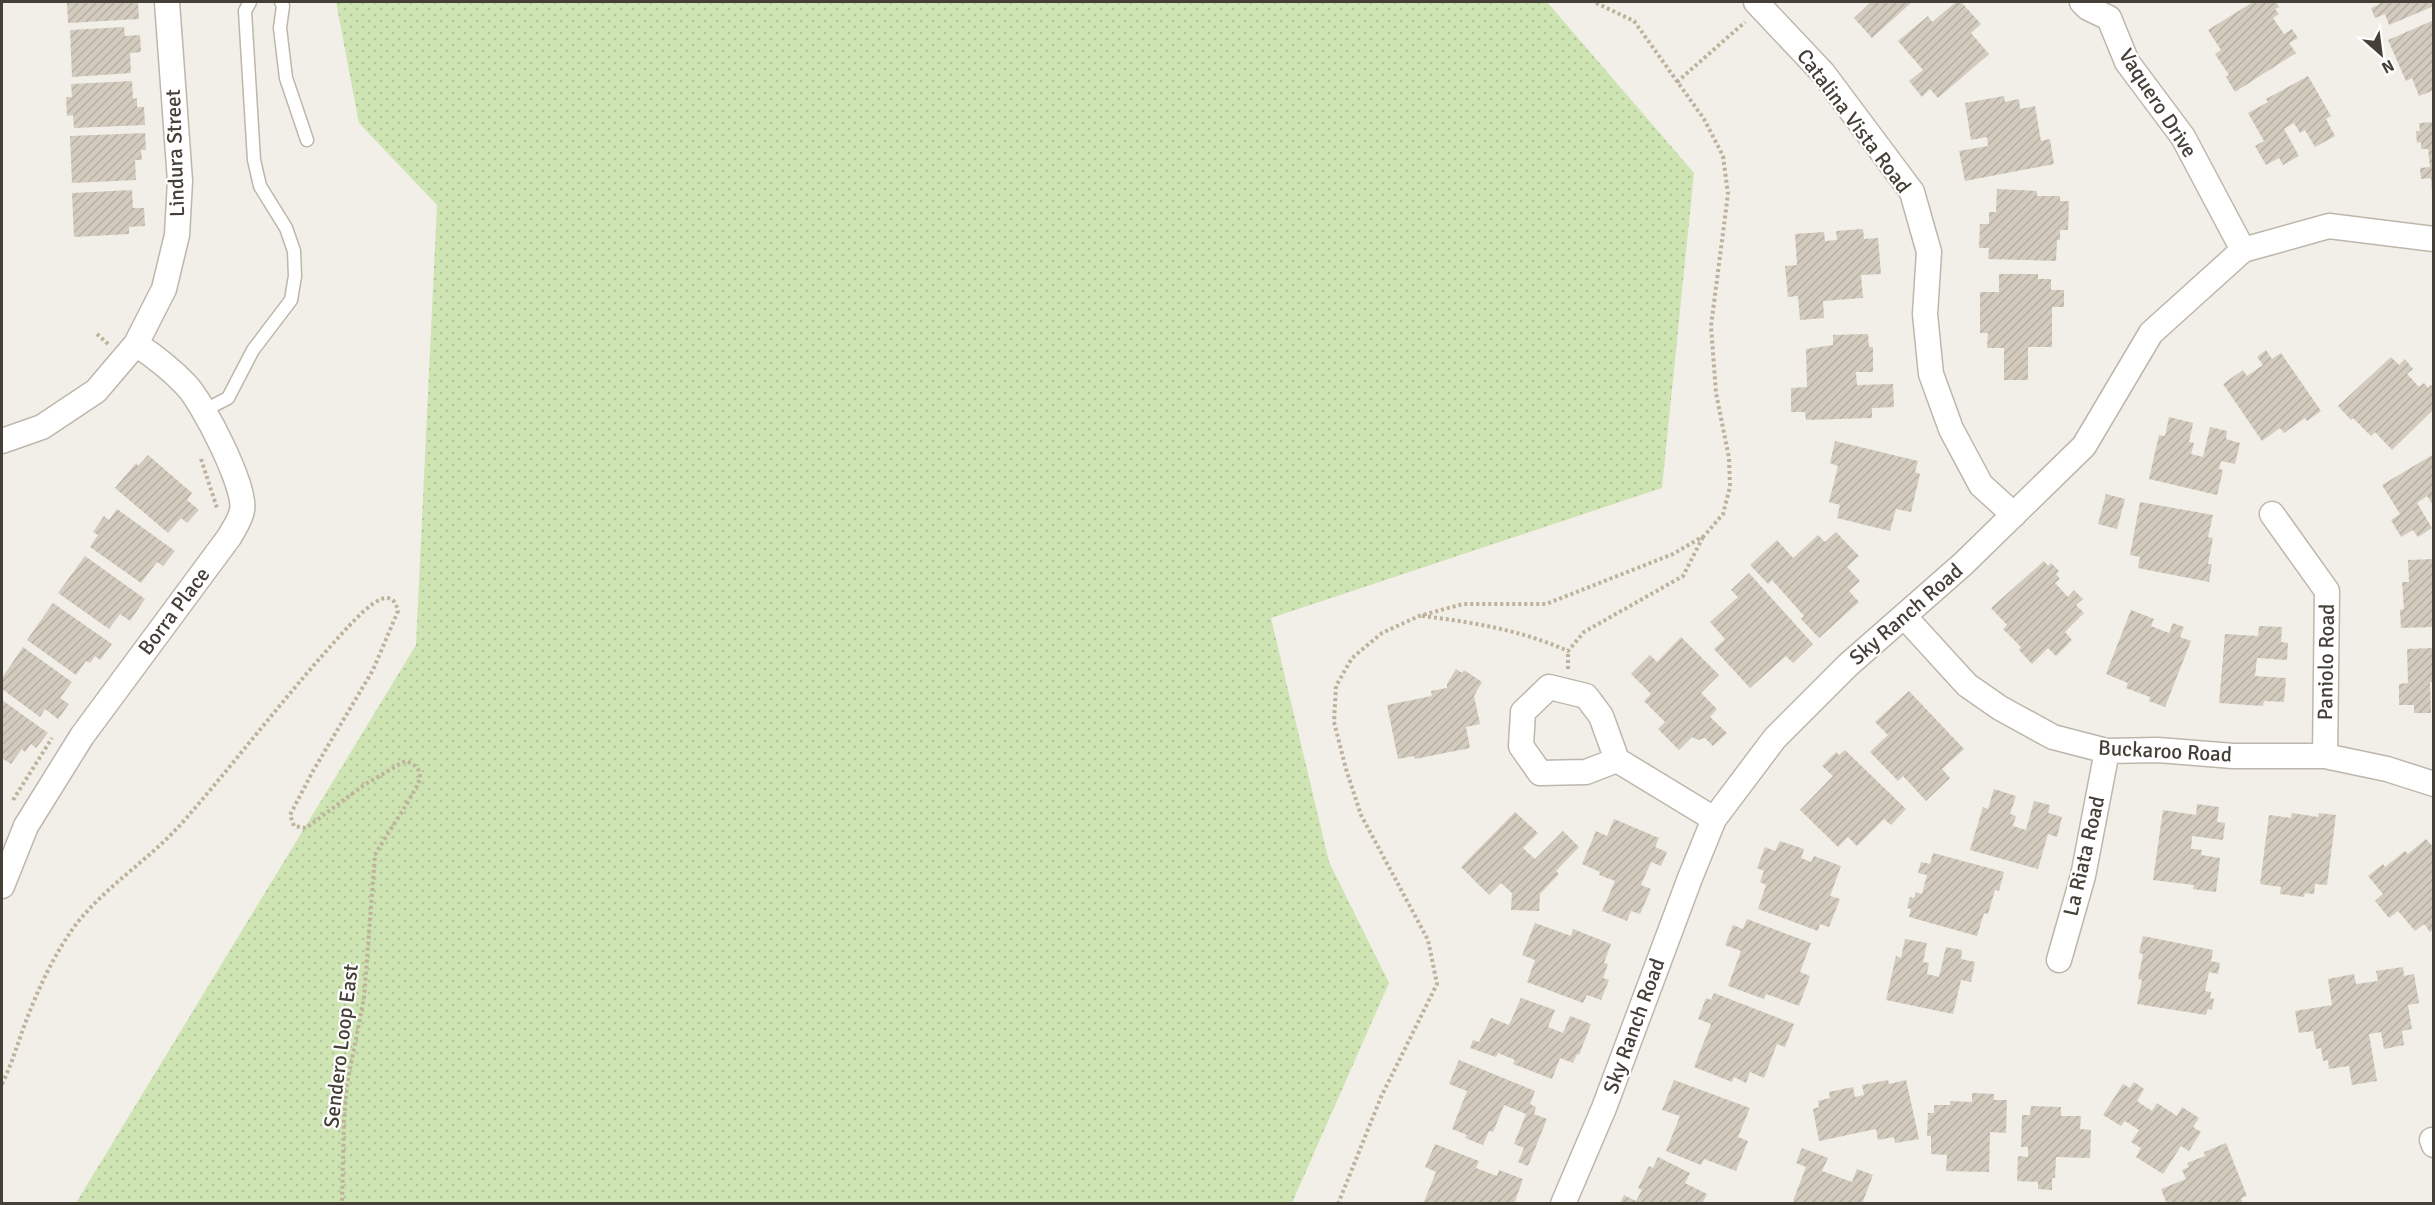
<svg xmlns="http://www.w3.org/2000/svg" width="2435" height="1205" font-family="Signika,sans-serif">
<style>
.grass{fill:url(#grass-dots)}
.building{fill:url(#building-hatch)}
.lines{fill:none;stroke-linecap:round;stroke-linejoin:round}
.lane-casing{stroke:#bdb7ab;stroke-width:15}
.street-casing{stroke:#bdb7ab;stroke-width:27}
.path{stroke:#beb29d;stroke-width:4;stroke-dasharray:3 3;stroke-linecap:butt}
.lane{stroke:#fff;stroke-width:12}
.street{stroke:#fff;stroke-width:24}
.labels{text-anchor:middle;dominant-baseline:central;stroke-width:4.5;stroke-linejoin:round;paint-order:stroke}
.street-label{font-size:21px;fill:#454037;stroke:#fff}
</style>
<defs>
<pattern id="grass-dots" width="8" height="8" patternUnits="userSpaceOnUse" patternTransform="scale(1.5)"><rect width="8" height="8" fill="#cee4b3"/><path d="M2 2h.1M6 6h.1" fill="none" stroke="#b2c59b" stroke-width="1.8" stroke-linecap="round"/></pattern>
<pattern id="building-hatch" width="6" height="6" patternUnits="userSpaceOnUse" patternTransform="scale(1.5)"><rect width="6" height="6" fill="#d3cbbe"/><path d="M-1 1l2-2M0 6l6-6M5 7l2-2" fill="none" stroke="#b6afa4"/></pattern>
</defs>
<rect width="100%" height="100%" fill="#f2efe8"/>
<!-- grass -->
<path class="grass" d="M336,2H1547L1694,173L1662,488L1271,618L1329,862L1389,983L1292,1203H76L416,645L437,205L359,123Z"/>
<!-- building -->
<path class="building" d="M67,2H138L139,19L68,23Z
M1871,2H1912L1872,38L1854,18Z
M1956,2H1961L1981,24L1971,33L1989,54L1938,98L1930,89L1922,97L1909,81L1923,70L1898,41L1928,16L1932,22Z
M2253,2H2276L2279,7L2275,9L2279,14L2273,18L2284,34L2292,29L2298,38L2289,43L2296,53L2235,92L2226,77L2229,75L2215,54L2221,50L2208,30Z
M2379,2H2434V6L2389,25L2385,14L2375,18L2371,8L2380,4Z
M2434,20V90L2419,96L2412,78L2406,81L2388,40Z
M124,27L125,36L140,35L141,52L130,53L131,73L72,77L70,30Z
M2308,76L2331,116L2326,119L2335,136L2315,147L2305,130L2300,133L2294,123L2284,129L2299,156L2283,165L2279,158L2266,165L2255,146L2264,141L2248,113L2268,102L2266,99Z
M132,81L133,99L137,98V107H144L145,125L74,128L73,115L67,116L66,97H72L71,84Z
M2004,96L2005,102L2019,99L2020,109L2035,106L2041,141L2050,139L2054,164L1965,181L1959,151L1988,146L1987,137L1971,140L1965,103Z
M2434,122V193H2432L2431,178L2421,179L2420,168L2430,167L2428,149H2421V142L2417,143L2416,131H2420L2419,123Z
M145,133L146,150H141L142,160H135L136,180L72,183L70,136Z
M1997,189L2037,191V196H2060V201H2069L2068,230H2060V240H2057L2056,261L1988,259L1989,248H1979L1980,224H1989V212H1996Z
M132,190L133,208H144L145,226L129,227V234L74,237L72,193Z
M1863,229L1864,239L1878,238L1881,274L1861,275L1863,298L1823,301L1824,318L1800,320L1798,296L1788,297L1785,266L1797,265L1795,234L1824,232L1825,241L1837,240L1836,231Z
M1999,274H2038V279H2051V290H2064V307H2052V347H2028V380H2004V348H1987L1988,333H1980V292H1999Z
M1868,334L1869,347H1873V372H1856L1857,385L1893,384L1894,407L1872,408V418L1806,420L1805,412H1791V388L1807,387L1806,349L1833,345V335Z
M2266,350L2272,359L2281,353L2321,411L2307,421L2305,418L2284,433L2280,428L2262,441L2223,384L2243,370L2247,376L2263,365L2257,357Z
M2391,357L2399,365L2405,359L2413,369L2407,374L2419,387L2424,383L2428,388L2431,385L2434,388V409L2392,450L2375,432L2371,436L2353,418L2351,420L2338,406Z
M2169,417L2193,423L2189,442L2194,443L2191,454L2203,457L2210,427L2227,431L2226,439L2240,443L2235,464L2221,461L2219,469L2223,470L2217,495L2149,479L2159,435L2165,436Z
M1835,441L1918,461L1915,472L1920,474L1911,512L1896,509L1890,531L1837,518L1840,505L1829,502L1838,466L1830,463Z
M2434,454V506L2427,496L2417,503L2432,528L2418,537L2413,530L2401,537L2391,520L2400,514L2382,485Z
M148,455L192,493L187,500L199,510L187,523L181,518L168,533L115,488L136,463L138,466Z
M2106,494L2125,499L2117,529L2098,524Z
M2140,502L2213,515L2208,537L2213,538L2208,564H2212L2209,582L2138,568L2140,557L2130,555Z
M117,509L175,551L163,566L157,562L141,583L90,547L98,535L93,532L104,516L109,520Z
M1836,532L1859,556L1847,567L1860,581L1849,591L1859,602L1819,638L1801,619L1804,616L1772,580L1768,584L1750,565L1777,540L1793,558L1818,535L1825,542Z
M85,556L145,599L130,621L120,614L109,629L58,593Z
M2434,559V627L2401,628L2400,610L2404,609L2402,582H2409L2408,560Z
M2044,561L2048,566L2051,563L2059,571L2056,574L2060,579L2055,583L2068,597L2074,590L2083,599L2076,605L2084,613L2065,632L2072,640L2056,656L2048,648L2032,664L2019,650L2021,647L2003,629L2007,625L1991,608Z
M1749,573L1813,644L1793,663L1786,656L1750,688L1714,649L1725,639L1710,622L1738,597L1731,590Z
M53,603L112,644L100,660L95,656L90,663L86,661L76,675L27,640Z
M2131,610L2154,619L2151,626L2169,633L2173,623L2184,627L2180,637L2191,641L2165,707L2149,701L2150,697L2126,688L2128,683L2106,674Z
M2259,626L2282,627L2281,642L2288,643L2287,660L2257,658L2255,676L2286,678L2284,702L2264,701L2263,706L2219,703L2225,634L2258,636Z
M1681,637L1719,675L1701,693L1717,709L1710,717L1727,733L1713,746L1705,738L1698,740L1692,737L1679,750L1658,729L1665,722L1644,701L1651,694L1631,674L1650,655L1657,662Z
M23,647L72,682L60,698L69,704L58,719L45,709L40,717L2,689V678Z
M2434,648V682H2430L2431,713H2414V705H2399V684L2408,683L2407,649Z
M1456,669L1462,673L1464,670L1482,682L1474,696L1480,724L1466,727L1470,748L1415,759L1414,756L1398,759L1387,705L1432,696L1431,691L1447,688V684Z
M1909,691L1964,749L1942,769L1950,778L1926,801L1903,776L1898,781L1870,752L1888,735L1875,722Z
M2,700L48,733L36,748L31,744L25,752L22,749L11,764L2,758Z
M1845,750L1906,809L1891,825L1884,819L1857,846L1848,837L1838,847L1800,810L1833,776L1822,766L1836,752L1839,755Z
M1994,789L2016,796L2010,814L2016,816L2013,826L2026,830L2034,801L2050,805L2048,813L2062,817L2057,837L2048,834L2038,869L1970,850L1983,807L1988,809Z
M2197,804L2219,807L2217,822L2225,823L2223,840L2192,836L2191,849L2202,850L2201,855L2220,858L2216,892L2193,889L2194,885L2153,880L2163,810L2196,815Z
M1515,812L1538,833L1523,848L1535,859L1563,831L1579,847L1556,871L1559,874L1540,894L1539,911L1511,910L1512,893L1501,883L1489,895L1461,867Z
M2292,813L2318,817L2319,813L2336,815L2327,885L2315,884L2314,894L2305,893L2304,897L2280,894L2281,887L2260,884L2269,815L2291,818Z
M1614,819L1659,838L1655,847L1667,852L1661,866L1651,862L1641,885L1651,889L1640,914L1631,911L1627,921L1602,911L1615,881L1599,875L1600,872L1582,864L1596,831L1607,836Z
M2426,839L2434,848V929L2430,932L2424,924L2415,931L2398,911L2389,918L2375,901L2383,894L2368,876L2383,864L2385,867L2405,851L2408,854Z
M1780,841L1804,849L1801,858L1811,862L1814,856L1841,866L1830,896L1840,899L1829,927L1820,924L1818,931L1758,909L1766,885L1760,882L1764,871L1757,868L1765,847L1775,851Z
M1933,853L2004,872L1999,891L1995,890L1988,914L1984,913L1977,936L1909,917L1911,909L1907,908L1910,897L1914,898L1916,892L1922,894L1927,875L1918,873L1921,862L1930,864Z
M1747,919L1811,943L1800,972L1810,976L1799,1006L1766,994L1764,999L1728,986L1741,951L1725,945L1733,925L1743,929Z
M1535,923L1571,936L1573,929L1611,944L1604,963L1608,964L1603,978L1609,980L1601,1000L1587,995L1583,1003L1527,982L1535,960L1522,955Z
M2143,936L2213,950L2211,961L2220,963L2218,974L2209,972L2205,991L2211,992L2210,998L2214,999L2212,1010L2208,1009L2206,1015L2137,1004L2142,980L2138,979L2143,954L2139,953Z
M1905,939L1927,943L1923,962L1929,963L1927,974L1939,977L1946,947L1962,950L1961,959L1975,962L1971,982L1961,980L1953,1014L1886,1000L1896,956L1901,958Z
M2403,967L2404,976L2414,974L2419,1003L2408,1005L2412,1029L2402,1031L2404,1045L2384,1049L2381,1032L2369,1034L2377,1081L2352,1085L2349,1066L2329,1069L2328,1060L2323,1061L2321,1048L2316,1049L2313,1031L2299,1033L2295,1011L2332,1005L2328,979L2354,974L2356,984L2378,981L2376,971Z
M1714,993L1794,1024L1785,1047L1777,1044L1764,1078L1750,1072L1746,1083L1734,1077L1732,1082L1694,1067L1711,1024L1698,1019L1706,998L1711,1000Z
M1521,998L1555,1010L1548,1027L1563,1033L1570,1016L1591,1024L1579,1055L1577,1054L1573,1063L1560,1058L1552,1079L1513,1064L1515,1060L1498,1053L1496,1057L1470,1048L1473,1040L1479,1042L1491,1018L1509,1025Z
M1459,1060L1535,1091L1530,1104L1536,1107L1534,1114L1547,1119L1528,1166L1518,1162L1524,1148L1514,1144L1526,1114L1504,1105L1493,1132L1489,1131L1483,1145L1465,1138L1467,1135L1452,1129L1467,1091L1449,1084Z
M1674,1080L1750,1108L1738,1137L1748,1141L1736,1171L1704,1159L1701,1165L1666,1151L1680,1116L1662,1110Z
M1888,1080L1889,1084L1906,1080L1919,1139L1895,1143L1894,1137L1878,1140L1876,1129L1819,1141L1813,1109L1819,1107L1818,1101L1830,1098L1829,1092L1853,1087L1855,1097L1864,1095L1862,1085Z
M2134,1082L2144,1089L2137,1101L2152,1111L2157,1103L2177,1116L2182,1107L2199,1118L2193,1127L2201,1132L2189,1151L2181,1146L2163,1174L2136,1157L2141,1148L2131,1142L2139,1130L2125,1121L2121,1126L2103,1115L2123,1084L2130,1088Z
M1972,1093L1994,1094V1100H2007L2006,1133L1990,1132L1989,1172L1946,1171L1947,1155L1931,1154V1136H1927L1928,1113H1934V1105H1950V1101L1972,1102Z
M2031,1106L2061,1107V1116H2081L2080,1129L2091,1130L2090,1158L2056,1157L2055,1178H2052V1190L2038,1189V1182L2017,1181L2018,1156L2028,1157V1147H2021L2022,1115H2030Z
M2226,1143L2247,1196L2241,1198L2243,1204H2167L2161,1189L2186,1179L2182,1170L2189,1167L2187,1163L2205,1156L2204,1152Z
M1435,1144L1479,1161L1476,1168L1497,1176L1499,1170L1523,1179L1514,1204H1423L1436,1172L1425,1167Z
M1802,1148L1828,1158L1822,1171L1852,1182L1857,1169L1873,1175L1862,1204H1799L1793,1201L1806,1167L1796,1163Z
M1658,1157L1690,1173L1685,1183L1707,1194L1702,1204H1620L1624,1195L1636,1201L1642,1190L1638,1188L1649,1166L1653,1168Z"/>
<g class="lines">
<defs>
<path id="lane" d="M281,2L283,6L280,28L286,78L307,140
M203,411L228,398L253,350L291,300L295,276L294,251L286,228L260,186L254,160L245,11L250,2"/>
<path id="street" d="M1756,2L1823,73L1912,192L1929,252L1925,314L1931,374L1951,429L1981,485L2014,515
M2082,2L2088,8L2109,18L2127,62L2183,137L2243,250
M2,441L42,427L96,391L136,344L164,289L177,235L180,181L167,2
M2272,514L2327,591L2325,756
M1904,616L1967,685L2000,708L2053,737L2107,751L2158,750L2233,756H2325L2387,769L2434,784
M1617,760L1586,772L1540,773L1521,746L1523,712L1549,687L1586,696L1601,716L1617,760L1714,819
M2,886L26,826L82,736L230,536C234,528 241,519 242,510C247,488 202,401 186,385C171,369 154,356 136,344
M2059,960L2083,876L2107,751
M2432,1140L2434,1145
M1563,1204L1604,1108L1690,878L1714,819L1775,738L1848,665L1963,564L2084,446L2151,333L2243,250L2329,226L2434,239"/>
</defs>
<!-- lane casing -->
<use href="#lane" class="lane-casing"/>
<!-- street casing -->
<use href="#street" class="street-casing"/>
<!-- path -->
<path class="path" d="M1677,82L1745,22
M97,334L108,344
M201,459L217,508
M1422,616C1472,622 1521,630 1568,651L1584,632L1683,576L1703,537
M1568,669V651
M13,800L52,738
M2,1084C12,1064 18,1042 26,1021C38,989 54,955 74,927C104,887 149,860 182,823C238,759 289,691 347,628C358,617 391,578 398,611L373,670L313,771L290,815L294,826L306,828L364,785L405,761C413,763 420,768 420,777C420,787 382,841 375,855L364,998L347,1084L344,1119L342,1204
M1338,1204L1381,1097L1437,984L1428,940L1361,815L1346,769L1334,722L1336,686L1352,658L1382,633L1419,616L1463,604H1546L1673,554L1704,536L1723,514L1730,487L1729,458L1716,393L1711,326L1728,194L1723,156L1704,119L1634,21L1594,2"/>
<!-- lane -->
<use href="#lane" class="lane"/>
<!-- street -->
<use href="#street" class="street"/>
</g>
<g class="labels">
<!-- street labels -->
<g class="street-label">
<text transform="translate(2158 103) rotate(57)">Vaquero Drive</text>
<text transform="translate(1854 121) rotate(53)">Catalina Vista Road</text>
<text transform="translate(175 153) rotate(-92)">Lindura Street</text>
<text transform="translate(174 611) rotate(-53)">Borra Place</text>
<text transform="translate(1906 614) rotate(-41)">Sky Ranch Road</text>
<text transform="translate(2326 662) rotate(-89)">Paniolo Road</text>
<text transform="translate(2165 751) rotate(3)">Buckaroo Road</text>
<text transform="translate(2084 856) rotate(-77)">La Riata Road</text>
<text transform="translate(1634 1026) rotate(-70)">Sky Ranch Road</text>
<text transform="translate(341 1046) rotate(-83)">Sendero Loop East</text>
</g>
</g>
<!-- border -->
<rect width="2435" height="1205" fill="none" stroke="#454037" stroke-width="6"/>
<!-- north arrow -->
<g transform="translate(2381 54) rotate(152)" stroke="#ffffff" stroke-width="4.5" paint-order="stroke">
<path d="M0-4.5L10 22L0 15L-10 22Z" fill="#454037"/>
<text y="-9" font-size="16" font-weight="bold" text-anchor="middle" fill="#454037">N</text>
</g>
</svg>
